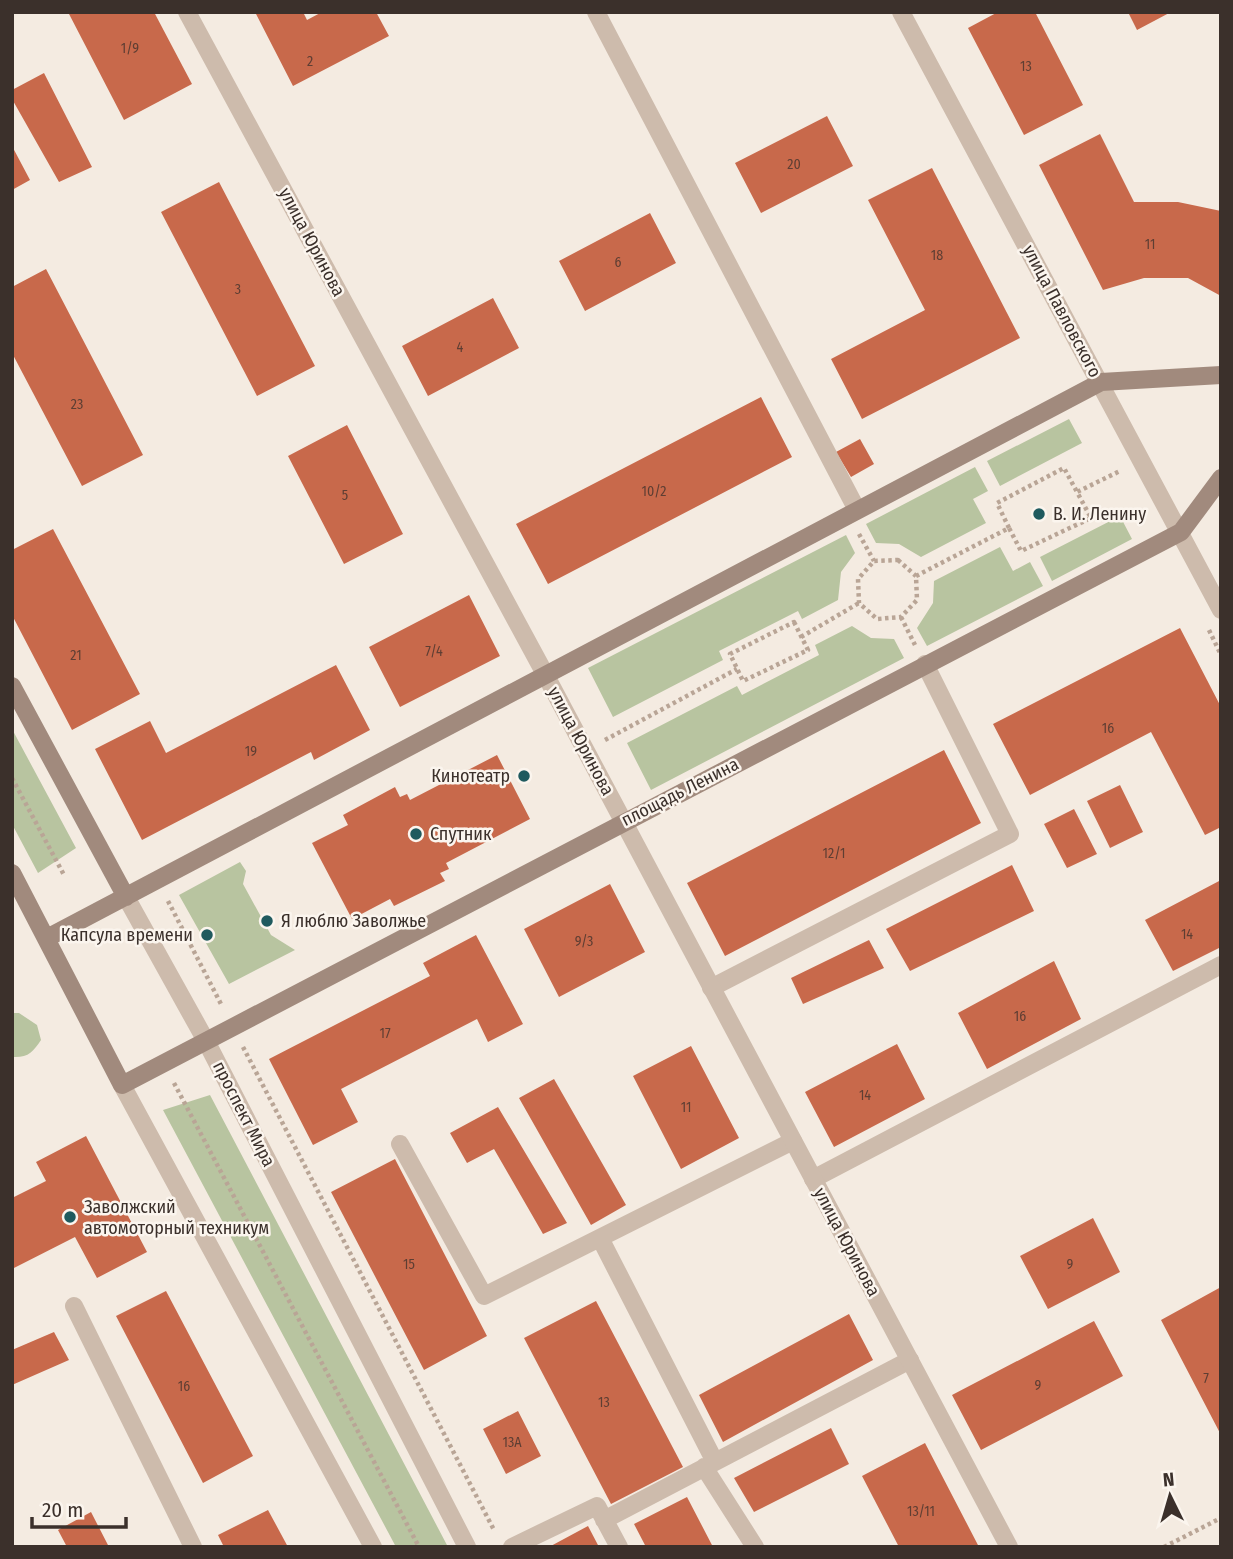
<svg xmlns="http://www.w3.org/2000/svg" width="1233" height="1559" font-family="'Fira Sans Condensed',sans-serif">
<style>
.green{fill:#b8c4a0}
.building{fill:#c8694b}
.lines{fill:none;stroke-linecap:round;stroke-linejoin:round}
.path{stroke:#b9a596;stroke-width:4.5;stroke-dasharray:3.5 3.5;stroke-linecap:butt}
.lane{stroke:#cdbbac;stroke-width:18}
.street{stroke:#cdbbac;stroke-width:18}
.secondary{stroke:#a18a7d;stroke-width:18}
.poi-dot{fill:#1f5a5e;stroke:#fbf5ee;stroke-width:2.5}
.labels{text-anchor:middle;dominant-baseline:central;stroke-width:5;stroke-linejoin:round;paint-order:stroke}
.number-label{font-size:14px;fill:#5e3e33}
.street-label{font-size:18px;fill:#3b302b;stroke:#fbf5ee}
.poi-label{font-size:18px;fill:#3b302b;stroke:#fbf5ee;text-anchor:start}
</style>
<rect width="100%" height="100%" fill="#f4ebe1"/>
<!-- green -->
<path class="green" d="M1069,419L1082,443L1000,486L987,461Z
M975,467L988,491L973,499L986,523L921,557L899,544L876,543L866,524Z
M1120,516L1132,539L1052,581L1040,557Z
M846,535L855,553L841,572L838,600L802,619L798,611L719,651L723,660L613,717L588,668Z
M1000,547L1013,571L1030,562L1043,586L927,646L917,628L933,603L934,581Z
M852,626L871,638L894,639L904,658L651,790L627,743L737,686L742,695L819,655L815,645Z
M12,729L76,848L38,873L12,824Z
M240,862L246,871L243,884L271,935L295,950L229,984L179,895Z
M12,1013H19L37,1025L41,1040C33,1052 28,1058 12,1057Z
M210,1095L448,1547H396L163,1110Z"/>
<!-- building -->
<path class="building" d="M68,12H154L192,84L124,120Z
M255,12H303L307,20L322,12H376L389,36L293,86Z
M998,12H1035L1083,105L1024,135L968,28Z
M1128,12H1171L1137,30Z
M44,73L92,167L59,182L12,99V90Z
M827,116L853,166L761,213L735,163Z
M1100,134L1134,202H1178L1221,211V296L1188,278H1144L1103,290L1039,165Z
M12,146L30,180L12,190Z
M932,168L1020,338L862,419L831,359L925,310L868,200Z
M219,182L315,366L257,396L161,212Z
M650,213L676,263L585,311L559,261Z
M46,269L143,455L82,486L12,353V287Z
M493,298L519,348L428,396L402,346Z
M761,397L792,457L548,584L516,524Z
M347,425L403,534L344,564L288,456Z
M860,439L874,464L851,477L836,452Z
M53,529L140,694L72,730L12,615V550Z
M469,595L500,656L400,707L369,647Z
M1180,628L1221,707V827L1205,835L1151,732L1030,795L993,724Z
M336,665L370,730L314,760L311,752L142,840L95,749L150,721L166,753Z
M944,750L981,823L725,956L687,883Z
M497,755L530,819L446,863L449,869L440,873L445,881L394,906L390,899L352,919L312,843L348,825L343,815L395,787L400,797L407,794L410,800Z
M1120,785L1143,832L1110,848L1087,801Z
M1074,809L1097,854L1067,868L1044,824Z
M1012,865L1034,911L910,971L886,929Z
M1221,880V947L1173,971L1145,920Z
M610,884L645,952L559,997L524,929Z
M476,935L523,1024L488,1042L477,1019L341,1089L358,1122L313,1145L269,1059L430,976L423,963Z
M869,940L884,968L803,1004L791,978Z
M1054,961L1081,1019L987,1069L958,1013Z
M897,1044L925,1099L834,1147L805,1092Z
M691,1046L739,1138L681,1169L633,1076Z
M554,1079L626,1205L591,1225L519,1098Z
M498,1107L567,1223L543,1234L494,1149L467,1163L450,1133Z
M86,1136L147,1252L97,1278L75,1237L12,1269V1198L46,1181L36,1162Z
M395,1159L487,1336L424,1370L331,1192Z
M1093,1218L1120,1272L1048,1309L1020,1256Z
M1221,1287V1435L1161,1320Z
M166,1291L253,1456L203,1483L116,1316Z
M596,1301L683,1467L611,1504L524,1338Z
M849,1314L873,1360L723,1442L699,1395Z
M1094,1321L1123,1376L981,1450L952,1395Z
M54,1332L69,1360L12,1385V1350Z
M518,1411L541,1456L506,1474L483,1429Z
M831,1428L849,1464L754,1512L734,1478Z
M925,1443L979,1547H899L862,1476Z
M687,1497L713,1547H646L634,1524Z
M268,1510L288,1547H224L218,1535Z
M91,1512L109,1547H67L58,1530Z
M588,1526L599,1547H549Z"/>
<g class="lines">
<!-- path -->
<path class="path" d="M1009,528L997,503L1064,468L1077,492
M859,534L874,561
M898,560L916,576L917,600L901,617L877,619L859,603L858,579L874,561Z
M916,576L1009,528L1021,551L1091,518L1077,492L1120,471
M901,617L915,645
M794,622L808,650L743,681L730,654Z
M1209,630L1221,655
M801,637L859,603
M605,740L737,669
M12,778L64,875
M168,901L222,1006
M243,1047L494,1530
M174,1083L419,1547
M1164,1547L1221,1518"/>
<!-- lane -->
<path class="lane" d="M596,12L857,510
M711,988L1010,834L925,664
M400,1144L484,1296L793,1141
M813,1179L1221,965
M600,1238L715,1462
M74,1306L193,1547
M704,1467L755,1547
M604,1520L910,1360
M512,1547L597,1506L619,1547"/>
<!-- street -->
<path class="street" d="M187,12L545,674L1009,1547
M901,12L1221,610
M126,897L206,1041L467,1547
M122,1085L373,1547"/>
<!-- secondary -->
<path class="secondary" d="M12,686L126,897
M12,873L122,1085L1181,532L1221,478
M47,938L1101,382L1221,375"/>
</g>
<!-- markers -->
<g class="poi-dot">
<circle cx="1039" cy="514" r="7"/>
<circle cx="524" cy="776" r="7"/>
<circle cx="416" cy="834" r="7"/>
<circle cx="267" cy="921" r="7"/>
<circle cx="207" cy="935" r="7"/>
<circle cx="70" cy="1217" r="7"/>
</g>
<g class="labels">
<!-- number labels -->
<g class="number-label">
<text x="130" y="48">1/9</text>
<text x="310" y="61">2</text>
<text x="1026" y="66">13</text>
<text x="794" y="164">20</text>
<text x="1150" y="244">11</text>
<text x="937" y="255">18</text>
<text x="618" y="262">6</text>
<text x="238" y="289">3</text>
<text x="460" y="347">4</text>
<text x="77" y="404">23</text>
<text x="654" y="491">10/2</text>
<text x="345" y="495">5</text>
<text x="434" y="651">7/4</text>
<text x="76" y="655">21</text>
<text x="1108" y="728">16</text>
<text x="251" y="751">19</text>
<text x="834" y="853">12/1</text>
<text x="1187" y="934">14</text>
<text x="584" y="941">9/3</text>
<text x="1020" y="1016">16</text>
<text x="385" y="1033">17</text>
<text x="865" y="1095">14</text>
<text x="686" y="1107">11</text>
<text x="409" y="1264">15</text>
<text x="1070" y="1264">9</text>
<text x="1206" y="1378">7</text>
<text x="1038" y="1385">9</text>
<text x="184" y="1386">16</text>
<text x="604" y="1402">13</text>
<text x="512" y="1442">13А</text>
<text x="921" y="1511">13/11</text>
</g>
<!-- street labels -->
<g class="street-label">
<text transform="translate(312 242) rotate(62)">улица Юринова</text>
<text transform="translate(1062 311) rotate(62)">улица Павловского</text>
<text transform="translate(581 741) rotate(62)">улица Юринова</text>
<text transform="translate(680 792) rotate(-27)">площадь Ленина</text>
<text transform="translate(244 1114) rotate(63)">проспект Мира</text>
<text transform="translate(847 1242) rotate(62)">улица Юринова</text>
</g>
<!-- poi labels -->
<g class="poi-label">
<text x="1053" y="514">В. И. Ленину</text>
<text x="510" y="776" text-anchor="end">Кинотеатр</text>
<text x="430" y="834">Спутник</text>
<text x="281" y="921">Я люблю Заволжье</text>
<text x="193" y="935" text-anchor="end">Капсула времени</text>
<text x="84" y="1207">Заволжский<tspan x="84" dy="21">автомоторный техникум</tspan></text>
</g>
</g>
<!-- border -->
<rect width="1233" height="1559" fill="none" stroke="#3b302b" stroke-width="28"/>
<!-- north arrow -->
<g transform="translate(1170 1496) rotate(355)" stroke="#fbf5ee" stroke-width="5" paint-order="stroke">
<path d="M0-5L12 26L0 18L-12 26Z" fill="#3b302b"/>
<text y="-10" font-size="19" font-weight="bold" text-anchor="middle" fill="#3b302b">N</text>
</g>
<!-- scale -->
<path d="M32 1517v10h94v-10" fill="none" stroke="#3b302b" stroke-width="3.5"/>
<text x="42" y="1517" font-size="21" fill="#3b302b" stroke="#fbf5ee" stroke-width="5" paint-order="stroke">20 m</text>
</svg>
